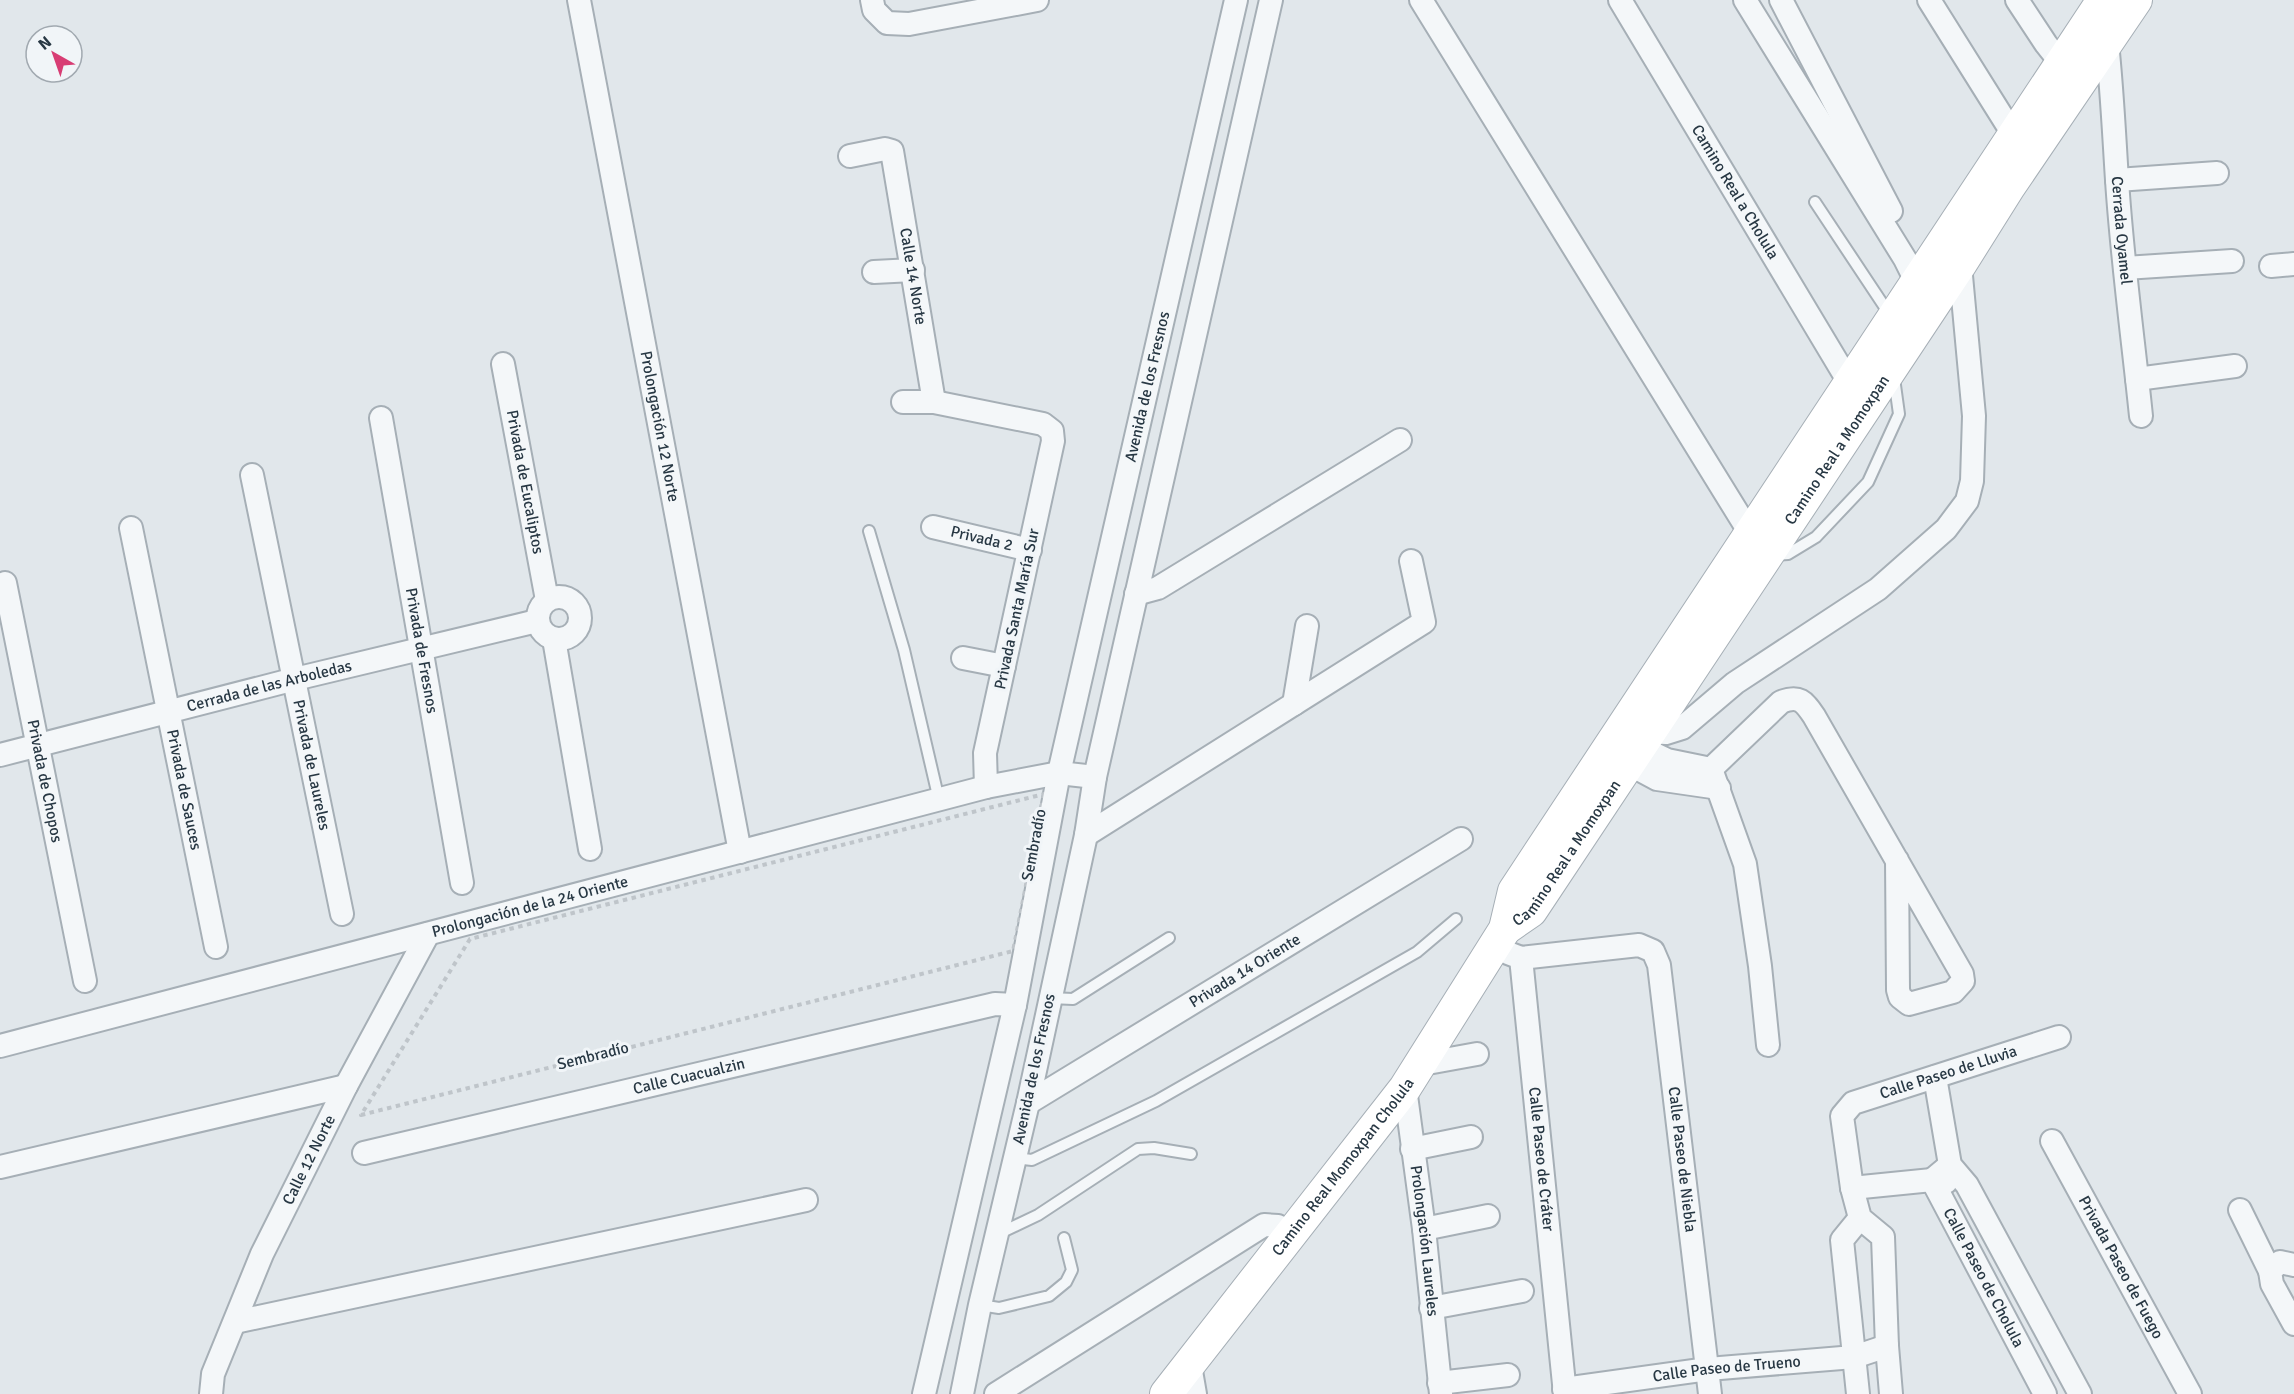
<svg xmlns="http://www.w3.org/2000/svg" width="2294" height="1394" font-family="Signika,sans-serif">
<style>
.lines{fill:none;stroke-linecap:round;stroke-linejoin:round}
.lane-casing{stroke:#a6afb6;stroke-width:14}
.street-casing{stroke:#a6afb6;stroke-width:26}
.secondary-casing{stroke:#a6afb6;stroke-width:34}
.path{stroke:#bfc5ca;stroke-width:4;stroke-dasharray:4.5 4.5;stroke-linecap:butt}
.lane{stroke:#f4f7f9;stroke-width:10}
.street{stroke:#f4f7f9;stroke-width:22}
.secondary{stroke:#fff;stroke-width:32}
.labels{text-anchor:middle;dominant-baseline:central;stroke-width:6;stroke-linejoin:round;paint-order:stroke}
.street-label{font-size:16px;fill:#283844;stroke:#f1f5f8}
</style>
<rect width="100%" height="100%" fill="#e1e7eb"/>
<g class="lines">
<defs>
<path id="lane" d="M1815,202L1890,315
M869,531L904,650L939,800
M1774,555L1788,554L1816,537L1868,482L1899,414L1894,378
M1050,998L1073,999L1169,938
M1015,1158L1032,1160L1156,1101L1417,952L1456,919
M998,1234L1038,1215L1138,1149L1154,1148L1191,1154
M980,1305L999,1308L1049,1296L1066,1282L1072,1270L1064,1238"/>
<g id="street">
<path id="s1" d="M579,0L740,852"/>
<path d="M872,0L874,10L887,23L909,24L1037,0"/>
<path d="M1421,0L1750,533L1759,544"/>
<path id="s2" d="M1620,0L1849,382"/>
<path d="M1745,0L1905,259L1916,281"/>
<path d="M1781,0L1891,211"/>
<path d="M1929,0L2013,134"/>
<path d="M2017,0L2046,44L2061,63"/>
<path id="s3" d="M2107,43C2112,89 2114,134 2117,180C2122,259 2133,338 2141,416"/>
<path id="s4" d="M850,156L885,149L892,151L934,402"/>
<path d="M2117,180L2217,173"/>
<path d="M2271,266L2294,264"/>
<path d="M2125,268L2232,261"/>
<path d="M874,272L913,270"/>
<path id="s5" d="M503,364L547,600"/>
<path d="M2137,379L2235,366"/>
<path d="M903,402H934L1043,424L1052,431L1053,441L985,753L986,787"/>
<path id="s6" d="M381,418L462,883"/>
<path id="s7" d="M252,475L342,914"/>
<path id="s8" d="M933,527L1030,550"/>
<path id="s9" d="M131,528L216,947"/>
<path id="s10" d="M5,583L85,981"/>
<path d="M1136,594L1158,588L1400,440"/>
<circle cx="559" cy="618" r="21"/>
<path d="M554,639L590,849"/>
<path d="M963,658L1004,666"/>
<path d="M1294,704L1307,626"/>
<path d="M1649,732L1666,733L1682,728L1735,683L1878,589L1946,529L1967,501L1972,481L1974,416L1960,265"/>
<path d="M1640,747L1667,760L1711,769"/>
<path id="s11" d="M0,755L295,679L537,621"/>
<path d="M1629,764L1657,779L1719,788"/>
<path d="M1711,769L1781,702C1799,695 1804,701 1814,716L1962,974L1963,981L1953,992L1909,1004L1900,997L1898,990L1897,860"/>
<path d="M1711,769L1745,864L1760,966L1768,1045"/>
<path d="M1095,777L1271,0"/>
<path d="M1086,835L1424,622L1411,561"/>
<path id="s12" d="M1508,953L1521,958L1565,1394"/>
<path id="s13" d="M1521,958L1639,945L1653,951L1659,965L1710,1394"/>
<path id="s14" d="M0,1046L986,787L1059,773L1095,777L1086,835L1028,1103L980,1305L962,1394"/>
<path d="M1422,1064L1477,1054"/>
<path d="M1935,1077L1950,1165L1967,1185L2080,1394"/>
<path id="s15" d="M1405,1088L1424,1229L1441,1394"/>
<path id="s16" d="M1028,1103L1461,839"/>
<path id="s17" d="M2052,1141L2190,1394"/>
<path d="M1412,1149L1471,1137"/>
<path id="s18" d="M364,1153L995,1004L1015,1005"/>
<path id="s19" d="M1950,1165L1932,1180L2045,1394"/>
<path d="M0,1167L346,1086"/>
<path d="M1852,1188L1932,1180L1946,1182"/>
<path d="M2240,1210L2270,1271"/>
<path d="M1424,1229L1488,1216"/>
<path d="M2294,1265L2280,1262L2270,1271L2272,1284L2294,1324"/>
<path d="M1431,1308L1522,1291"/>
<path d="M235,1322L806,1200"/>
<path d="M1190,1365L1195,1394"/>
<path d="M1439,1383L1508,1375"/>
<path id="s20" d="M1564,1389L1708,1369L1854,1357L1887,1346"/>
<path id="s21" d="M211,1394L213,1374L262,1254L346,1086L428,934"/>
<path id="s22" d="M924,1394L1015,1005L1059,773L1236,0"/>
<path d="M996,1394L1264,1225L1278,1226L1292,1234"/>
<path d="M1858,1394L1842,1240L1860,1218"/>
<path id="s23" d="M1891,1394L1887,1346L1883,1237L1860,1218L1852,1188L1842,1116L1853,1103L2059,1037"/>
</g>
<g id="secondary">
<path id="s24" d="M1505,929L1531,911L1960,265L2009,187L2136,0"/>
<path id="s25" d="M1166,1394L1405,1088L1505,929L1514,891L2103,0"/>
</g>
</defs>
<!-- lane casing -->
<use href="#lane" class="lane-casing"/>
<!-- street casing -->
<use href="#street" class="street-casing"/>
<!-- secondary casing -->
<use href="#secondary" class="secondary-casing"/>
<!-- path -->
<path class="path" d="M1044,794L1013,951L361,1115L470,939Z"/>
<!-- lane -->
<use href="#lane" class="lane"/>
<!-- street -->
<use href="#street" class="street"/>
<!-- secondary -->
<use href="#secondary" class="secondary"/>
</g>
<g class="labels">
<!-- street labels -->
<g class="street-label">
<text stroke="none"><textPath href="#s2" startOffset="224">Camino Real a Cholula</textPath></text>
<text stroke="none"><textPath href="#s3" startOffset="188">Cerrada Oyamel</textPath></text>
<text stroke="none"><textPath href="#s4" startOffset="170">Calle 14 Norte</textPath></text>
<text stroke="none"><textPath href="#s22" startOffset="1032">Avenida de los Fresnos</textPath></text>
<text stroke="none"><textPath href="#s1" startOffset="434">Prolongación 12 Norte</textPath></text>
<text stroke="none"><textPath href="#s24" startOffset="585">Camino Real a Momoxpan</textPath></text>
<text stroke="none"><textPath href="#s5" startOffset="120">Privada de Eucaliptos</textPath></text>
<text stroke="none"><textPath href="#s8" startOffset="50">Privada 2</textPath></text>
<text transform="translate(1017 609) rotate(-78)">Privada Santa María Sur</text>
<text stroke="none"><textPath href="#s6" startOffset="236">Privada de Fresnos</textPath></text>
<text stroke="none"><textPath href="#s11" startOffset="278">Cerrada de las Arboledas</textPath></text>
<text stroke="none"><textPath href="#s7" startOffset="296">Privada de Laureles</textPath></text>
<text stroke="none"><textPath href="#s10" startOffset="202">Privada de Chopos</textPath></text>
<text stroke="none"><textPath href="#s9" startOffset="267">Privada de Sauces</textPath></text>
<text transform="translate(1034 845) rotate(-79)">Sembradío</text>
<text stroke="none"><textPath href="#s24" startOffset="99">Camino Real a Momoxpan</textPath></text>
<text stroke="none"><textPath href="#s14" startOffset="548">Prolongación de la 24 Oriente</textPath></text>
<text stroke="none"><textPath href="#s16" startOffset="254">Privada 14 Oriente</textPath></text>
<text transform="translate(593 1056) rotate(-14)">Sembradío</text>
<text transform="translate(1034 1069) rotate(-78)">Avenida de los Fresnos</text>
<text stroke="none"><textPath href="#s23" startOffset="408">Calle Paseo de Lluvia</textPath></text>
<text stroke="none"><textPath href="#s18" startOffset="334">Calle Cuacualzin</textPath></text>
<text stroke="none"><textPath href="#s12" startOffset="216">Calle Paseo de Cráter</textPath></text>
<text stroke="none"><textPath href="#s13" startOffset="345">Calle Paseo de Niebla</textPath></text>
<text stroke="none"><textPath href="#s21" startOffset="255">Calle 12 Norte</textPath></text>
<text stroke="none"><textPath href="#s25" startOffset="288">Camino Real Momoxpan Cholula</textPath></text>
<text stroke="none"><textPath href="#s15" startOffset="154">Prolongación Laureles</textPath></text>
<text stroke="none"><textPath href="#s17" startOffset="144">Privada Paseo de Fuego</textPath></text>
<text stroke="none"><textPath href="#s19" startOffset="134">Calle Paseo de Cholula</textPath></text>
<text stroke="none"><textPath href="#s20" startOffset="164">Calle Paseo de Trueno</textPath></text>
</g>
</g>
<!-- north arrow -->
<g transform="translate(54 54) rotate(320)"><circle r="28" fill="#f1f5f8" stroke="#a1a9b0" stroke-width="1.5"/>
<path d="M0-4.5L10 22L0 15L-10 22Z" fill="#d83d74"/>
<text y="-9" font-size="16" font-weight="bold" text-anchor="middle" fill="#283844">N</text>
</g>
</svg>
